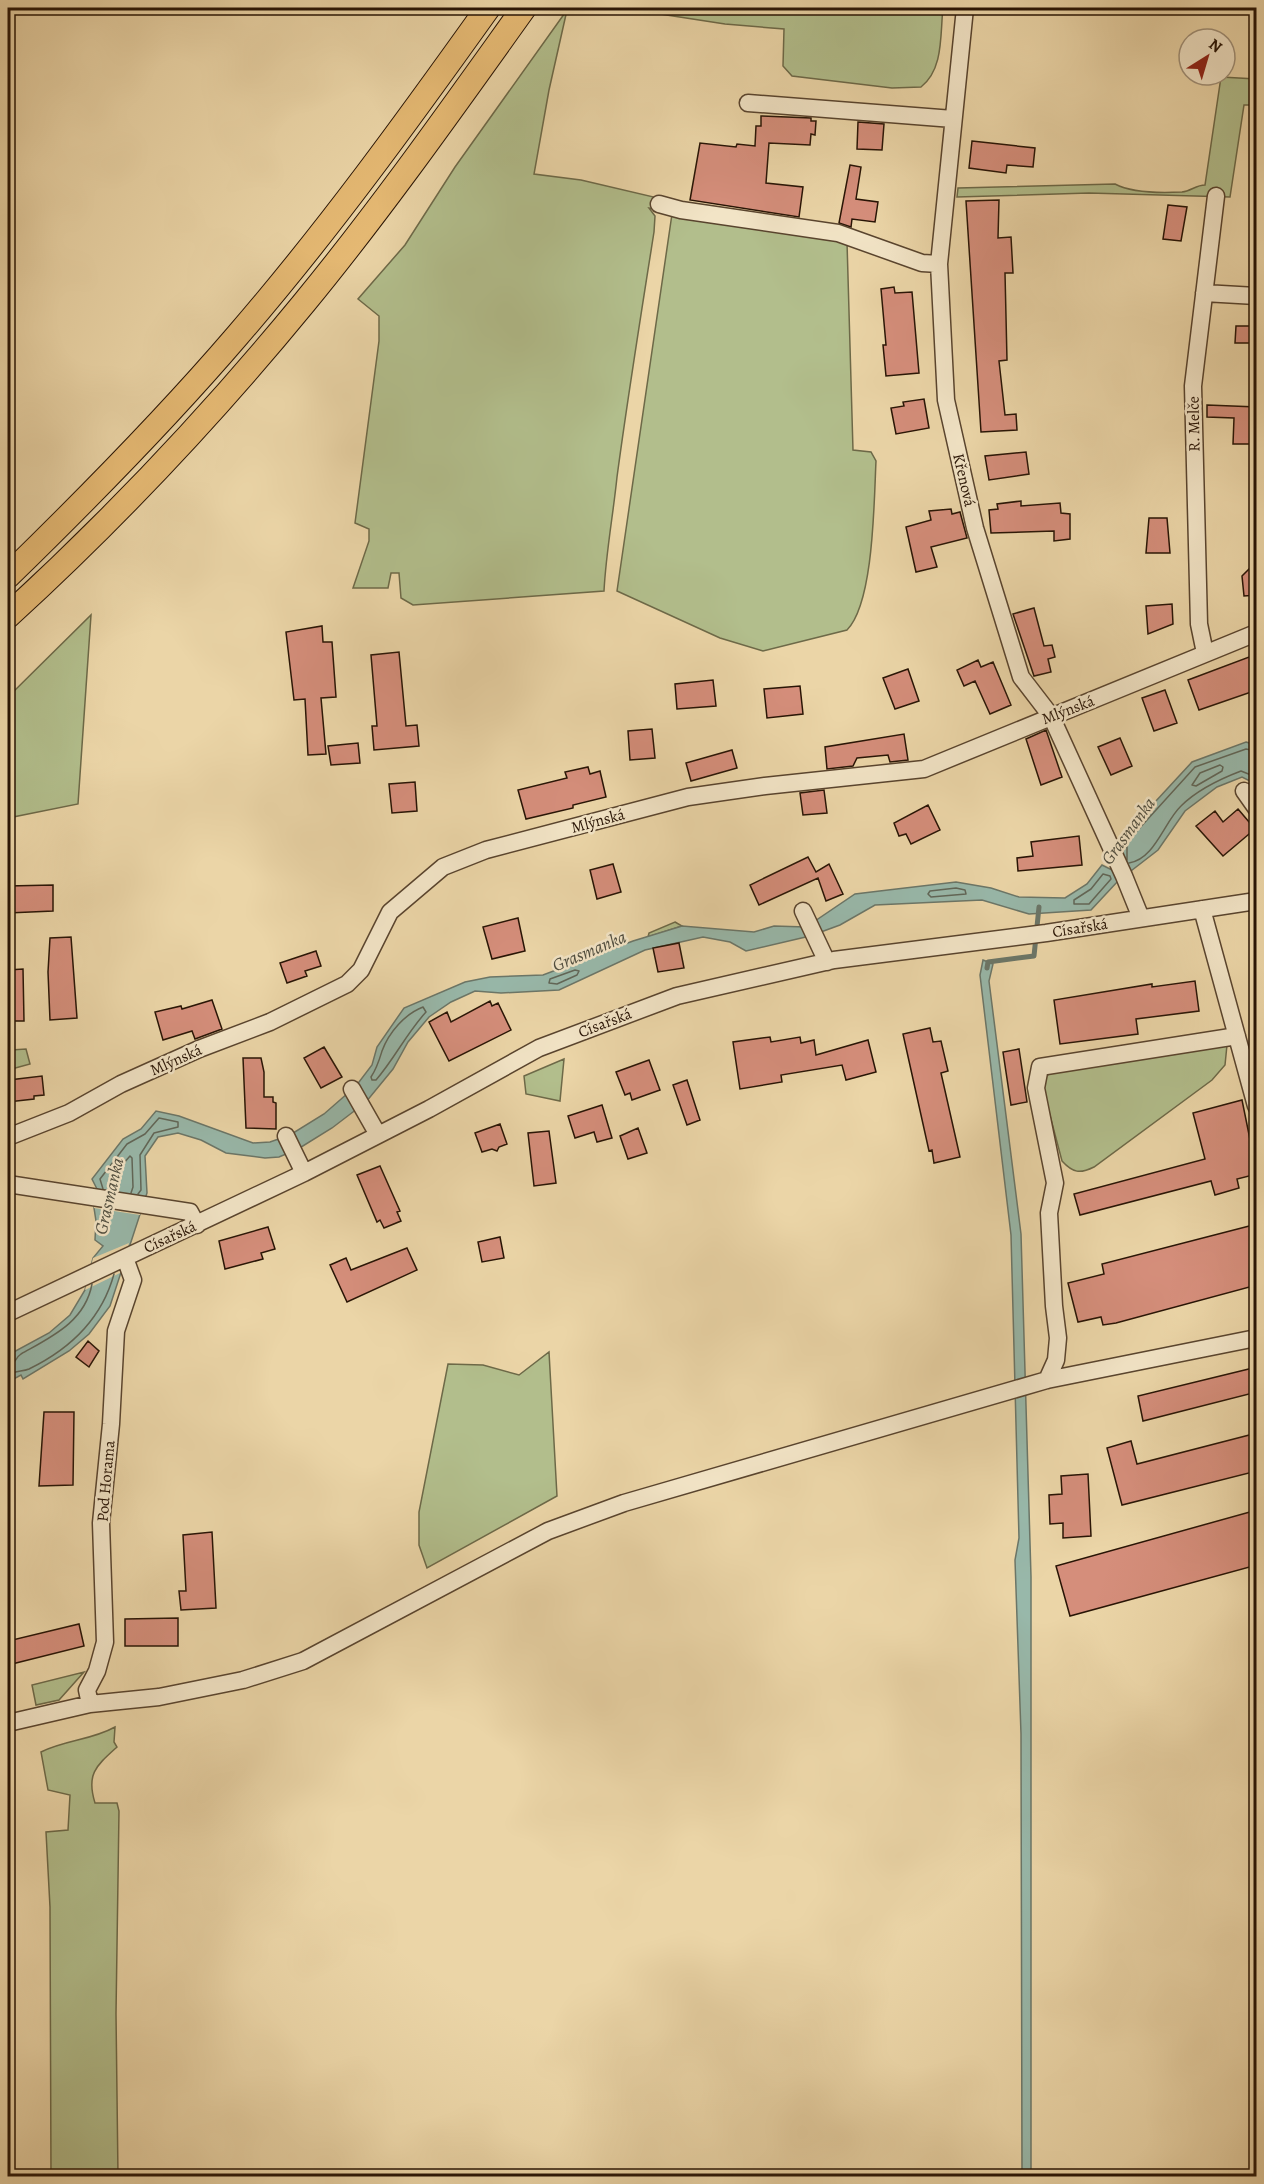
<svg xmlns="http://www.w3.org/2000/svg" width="1264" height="2184" font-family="Alegreya,serif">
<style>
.green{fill:#b2be8c;stroke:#6d6948;stroke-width:1.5}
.water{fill:#98b8aa;stroke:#6b7668;stroke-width:1.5}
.pier{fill:#ebd5a7}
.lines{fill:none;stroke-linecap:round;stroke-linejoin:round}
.shore{stroke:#606658;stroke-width:1.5}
.stream{stroke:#6b7668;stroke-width:5}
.building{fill:#d58e7b;stroke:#281405;stroke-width:1.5}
.minor-casing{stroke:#59442e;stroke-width:19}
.highway-casing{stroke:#281405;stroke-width:26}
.minor{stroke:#f2e4c6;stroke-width:16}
.highway{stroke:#e6ba74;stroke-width:24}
.labels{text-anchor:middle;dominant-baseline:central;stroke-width:5;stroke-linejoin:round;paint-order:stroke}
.street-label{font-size:16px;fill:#281405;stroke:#f2e4c6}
.water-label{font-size:18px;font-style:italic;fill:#4f4d3f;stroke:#f2e4c6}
</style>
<rect width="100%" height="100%" fill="#ebd5a7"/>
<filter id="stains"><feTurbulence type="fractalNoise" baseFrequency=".00333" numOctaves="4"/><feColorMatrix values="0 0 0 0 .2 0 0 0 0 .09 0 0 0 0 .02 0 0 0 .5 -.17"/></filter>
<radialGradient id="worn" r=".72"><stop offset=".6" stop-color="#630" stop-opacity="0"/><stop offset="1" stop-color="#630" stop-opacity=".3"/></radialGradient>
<!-- green -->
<path class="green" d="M621,8H943C940,34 944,69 921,87L892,88L792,76L783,66L784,29L725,24Z
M567,10L549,90L534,174L581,180L658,198L660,210L649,208L655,216L654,232C641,314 628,395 617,477C613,516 606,552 604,591L413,605L401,598L399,573H391L388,588H353L369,541V529L355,523L379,341V316L358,299L405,245L455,167Z
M1221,77L1256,79V105H1244L1230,197L1089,193L957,197L958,188L1115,184C1132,193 1163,193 1182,192C1191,191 1196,185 1205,185Z
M672,214L847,242L853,450L871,452L876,461C874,500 874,603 847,630L763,651L720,638L617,591Z
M91,615L78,804L8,818V697Z
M675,922L682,926L648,937L649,933Z
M8,1042L11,1050L26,1049L30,1064L8,1070Z
M1227,1045L1225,1065L1212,1080L1094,1167C1080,1174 1073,1173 1062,1161L1043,1089L1044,1077L1056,1070Z
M564,1059L560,1101L526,1094L524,1076Z
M549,1352L557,1496L427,1568L419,1545V1512L448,1364L483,1365L519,1375Z
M84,1672L59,1700L36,1705L32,1685Z
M115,1727L114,1742L117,1747C96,1766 86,1774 95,1803H117L119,1811L116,2014L118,2176H51L50,1907L46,1832L68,1830L70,1795L48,1790L41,1752C65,1740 92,1740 115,1727Z"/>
<!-- water -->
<path class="water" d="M1246,742L1256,745V784L1242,777L1217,787L1185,811L1158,850L1118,881L1091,910L1029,914L982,900L875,905L840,925L810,936L746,951L730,942L703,937L645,950L559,990L501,993L475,991L451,1002L429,1017L408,1042L393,1069L366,1102L332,1128L298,1149L279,1157L265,1158L226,1153L201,1140L178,1133L158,1137L145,1156L147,1193L110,1306L89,1334L69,1351L23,1379L21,1375L8,1382L10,1354L49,1333L70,1315L85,1290L93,1258L103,1246L95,1240L96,1221L94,1208L97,1189L92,1179L123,1139L141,1129L156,1111L179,1116L253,1143L270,1142L290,1135L324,1114L356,1086L372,1065L377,1047L404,1008L465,982L490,977L543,975L633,941L682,926L754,932L774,926L806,927L855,894L888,890L956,882L991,888L1019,897L1065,898L1087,884L1102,865L1112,870L1123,855L1119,841L1192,762Z
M983,960L993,964L989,981L1021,1234L1031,1577V2176H1022L1021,1734L1015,1560L1019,1538L1011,1235L980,975Z"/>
<!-- pier -->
<path class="pier" d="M97,1189L144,1196L140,1215L94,1208Z
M129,1243L120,1273L85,1290L93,1258Z"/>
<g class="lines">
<!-- shore -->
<path class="shore" d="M1220,765L1223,767L1222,771L1196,786L1192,785L1200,773Z
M1127,860V842L1195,767L1246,749L1256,751
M1129,863C1155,859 1164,822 1181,806C1197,790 1220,779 1241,771L1256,777
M1103,874L1110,876L1111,879L1089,904H1074V900L1091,889Z
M956,888L965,890L966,894L931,897L928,894L930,891Z
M575,970L579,971L577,975L557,984L549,983L550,979Z
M423,1007L426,1012C406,1034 395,1058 376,1080H372L371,1077C377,1068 379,1061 382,1051C389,1032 405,1014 423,1007Z
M103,1189L100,1179L127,1144L145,1134L159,1118L178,1122V1127L154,1133L140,1155L141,1190L138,1194
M111,1190L109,1180L130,1156L132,1158L133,1187L131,1193
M8,1365C16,1364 15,1358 21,1354C51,1337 85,1322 92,1284
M8,1375C16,1370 22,1372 29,1369C70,1349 102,1318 114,1274"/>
<!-- stream -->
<path class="stream" d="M987,968L988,962L1034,956L1039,907"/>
</g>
<!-- building -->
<path class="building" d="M761,116L811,118V121H816L815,135L811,134L810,145L769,143L766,183L803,187L799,217L690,200L700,143L736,147L737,144L755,146L756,126H761Z
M858,122L884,124L882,150L857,149Z
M972,141L1035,148L1033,167L1007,165L1006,173L969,168Z
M850,165L861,167L856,199L878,202L875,222L852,219L851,227L839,223Z
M999,200L998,238L1011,237L1013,273H1005L1007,360L999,361L1005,415L1016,414L1017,430L981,432L966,201Z
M1168,205L1187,207L1181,241L1163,239Z
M894,287L895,293L912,292L919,373L886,376L883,345H886L881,289Z
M1236,326H1257V343H1235Z
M924,399L929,428L896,434L891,408L904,406L903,402Z
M1207,405L1257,407V444H1233L1234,418L1207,417Z
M1026,452L1029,474L989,480L985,456Z
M1021,501V506L1060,503L1061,513L1070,514V539L1054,541V531L991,533L989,510L998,509L997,504Z
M951,509L952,514L960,512L967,538L931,547L937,567L916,572L906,527L931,520L929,511Z
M1149,518H1167L1170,553H1146Z
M1257,561V595L1244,596L1242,576Z
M1172,604L1173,624L1148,634L1146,606Z
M1034,608L1044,646L1052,645L1055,657L1048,659L1051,672L1034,676L1013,614Z
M322,626L323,642H332L336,697L321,698L326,754L308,755L305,699L294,700L286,632Z
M399,652L406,726L417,725L419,746L374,750L372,726H377L371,655Z
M1257,654V690L1199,710L1188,680Z
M978,660L981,667L993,662L1011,705L990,714L975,681L964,686L957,670Z
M908,669L919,701L895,709L883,678Z
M713,680L716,706L677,709L675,684Z
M800,686L803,714L767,718L764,689Z
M1165,690L1177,723L1154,731L1142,698Z
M652,729L655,758L630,760L628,731Z
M1046,730L1062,777L1041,785L1026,739Z
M904,734L908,760L890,762L888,755L857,758L853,766L827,769L825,747Z
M1120,738L1132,766L1111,775L1098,747Z
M358,743L360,763L331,765L328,746Z
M732,750L737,768L691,781L686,763Z
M588,767L590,774L600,771L606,797L573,805V808L526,819L518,790L567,778L565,772Z
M415,782L417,811L392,813L389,784Z
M824,790L827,813L803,815L800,793Z
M928,805L940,830L911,844L906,834L899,836L894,823Z
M1238,809L1255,829L1223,856L1196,826L1215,811L1223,822Z
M1079,836L1082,865L1018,871L1017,858L1033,856L1031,842Z
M808,857L816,872L829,864L843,894L826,901L818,878L759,905L750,885Z
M613,864L621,892L597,899L590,870Z
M53,885V911L8,913V886Z
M518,918L525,951L492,959L483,927Z
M71,937L77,1018L50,1020L48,972L50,938Z
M679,943L684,968L658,972L653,948Z
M316,951L321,966L305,971L307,976L287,983L280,963Z
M23,969L24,1021H8V970Z
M1195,981L1199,1011L1136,1019L1138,1034L1060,1044L1054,1000L1152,984V987Z
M212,1000L222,1029L195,1039L192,1031L163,1040L155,1012L181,1006L182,1009Z
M490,1001L492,1006L498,1003L511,1030L449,1061L429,1022L447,1012L451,1022Z
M930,1028L933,1042L941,1041L948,1071L941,1073L960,1157L934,1163L932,1150L929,1151L903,1034Z
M770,1037L771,1042L800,1037L801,1043L814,1040L816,1055L868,1040L876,1072L846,1080L842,1065L781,1075L782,1082L740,1089L733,1042Z
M324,1047L342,1077L321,1088L304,1058Z
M1019,1049L1027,1102L1011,1105L1003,1052Z
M243,1058H261L264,1072V1097H273V1102L276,1103V1129L246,1128Z
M649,1060L660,1090L632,1100L630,1093L625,1095L616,1072Z
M42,1076L44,1095L34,1096V1099L8,1102L9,1080Z
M687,1080L700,1120L687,1125L673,1085Z
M1242,1100L1257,1174L1237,1179L1239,1188L1215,1195L1211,1181L1080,1215L1074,1194L1205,1159L1193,1113Z
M602,1105L612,1138L597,1142L594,1132L575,1138L568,1116Z
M500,1124L507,1144L499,1147L497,1151L492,1149L482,1152L475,1133Z
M638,1128L647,1153L628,1159L620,1136Z
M549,1131L556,1183L534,1186L528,1133Z
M380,1166L400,1211L397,1212L401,1221L384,1228L380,1220L377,1222L357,1175Z
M1257,1224V1285L1116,1323L1103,1325L1101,1317L1078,1322L1068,1283L1104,1274L1102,1264Z
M268,1227L275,1249L261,1253L263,1259L225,1269L219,1241Z
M500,1237L504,1258L482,1262L478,1242Z
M407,1248L417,1270L347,1302L330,1265L346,1258L351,1270Z
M88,1341L99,1351L89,1367L76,1357Z
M1257,1367V1392L1143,1421L1138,1396Z
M44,1412H74L73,1485L39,1486Z
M1257,1433V1471L1122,1505L1107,1448L1131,1441L1137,1464Z
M1088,1474L1091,1536L1063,1538V1523L1050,1524L1049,1495L1062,1494L1061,1476Z
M1257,1510V1565L1070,1616L1056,1566Z
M212,1532L216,1608L181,1610L179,1591H186L183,1535Z
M178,1618V1646H125V1619Z
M79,1624L84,1646L8,1665V1641Z"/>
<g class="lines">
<defs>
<path id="minor" d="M965,8L939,264L946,400L975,528L1021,677L1051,716L1124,876L1141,918
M748,103L953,119
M659,204L681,210L838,233L922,263L939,264
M1204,293L1256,296
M1205,653L1199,624L1193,386L1216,196
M1244,791L1256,808
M1202,909L1256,1106
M803,911L827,962
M352,1089L377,1133
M286,1136L304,1173
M8,1137L69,1113L121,1084L199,1049L270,1022L347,984L361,970L390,912L443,867L486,850L688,797L765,786L924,769L1256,633
M8,1184L190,1212L197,1225
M8,1313L304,1173L429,1109L539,1048L677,996L834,960L1046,933L1256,901
M1047,1380L1056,1360L1058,1338L1054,1306L1049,1213L1055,1183L1036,1088L1040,1067L1237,1036
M90,1704L87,1690L97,1671L105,1642L101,1523L111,1424L116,1331L133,1280L125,1258
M8,1723L90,1704L159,1697L243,1680L303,1661L548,1531L624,1503L1047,1380L1256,1338"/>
<path id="highway" d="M8,576C87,499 165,420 237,336C327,232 408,120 488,8
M8,616C114,519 213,414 304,303C382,208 453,107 524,8"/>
</defs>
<!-- minor casing -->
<use href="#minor" class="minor-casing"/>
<!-- highway casing -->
<use href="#highway" class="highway-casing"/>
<!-- minor -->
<use href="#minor" class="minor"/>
<!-- highway -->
<use href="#highway" class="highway"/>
</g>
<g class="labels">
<!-- street labels -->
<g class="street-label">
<text transform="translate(1194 424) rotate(-91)">R. Melče</text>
<text transform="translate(964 480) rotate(77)">Křenová</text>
<text transform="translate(1068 710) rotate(-21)">Mlýnská</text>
<text transform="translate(598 821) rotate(-15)">Mlýnská</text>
<text transform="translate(1080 928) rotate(-9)">Císařská</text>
<text transform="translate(605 1023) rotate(-21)">Císařská</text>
<text transform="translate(176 1060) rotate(-24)">Mlýnská</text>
<text transform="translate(170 1237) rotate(-25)">Císařská</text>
<text transform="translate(106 1481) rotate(-85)">Pod Horama</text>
</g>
<!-- water labels -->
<g class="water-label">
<text transform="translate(1128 831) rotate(-54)">Grasmanka</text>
<text transform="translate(589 951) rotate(-23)">Grasmanka</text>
<text transform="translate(109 1196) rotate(-77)">Grasmanka</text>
</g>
</g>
<!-- margin -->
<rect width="1264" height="2184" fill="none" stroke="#ebd5a7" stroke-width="30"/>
<rect x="9" y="9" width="1246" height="2166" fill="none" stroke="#281405" stroke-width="3"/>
<rect x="15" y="15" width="1234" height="2154" fill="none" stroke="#281405" stroke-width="1.5"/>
<!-- north arrow -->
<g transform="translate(1207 57) rotate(37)"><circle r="28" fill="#f2e4c6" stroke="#a19179" stroke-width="1.5"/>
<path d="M0-4.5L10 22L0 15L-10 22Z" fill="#8f2418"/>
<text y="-9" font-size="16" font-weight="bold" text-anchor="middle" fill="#281405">N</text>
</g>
<rect width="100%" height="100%" filter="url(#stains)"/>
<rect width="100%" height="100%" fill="url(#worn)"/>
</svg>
